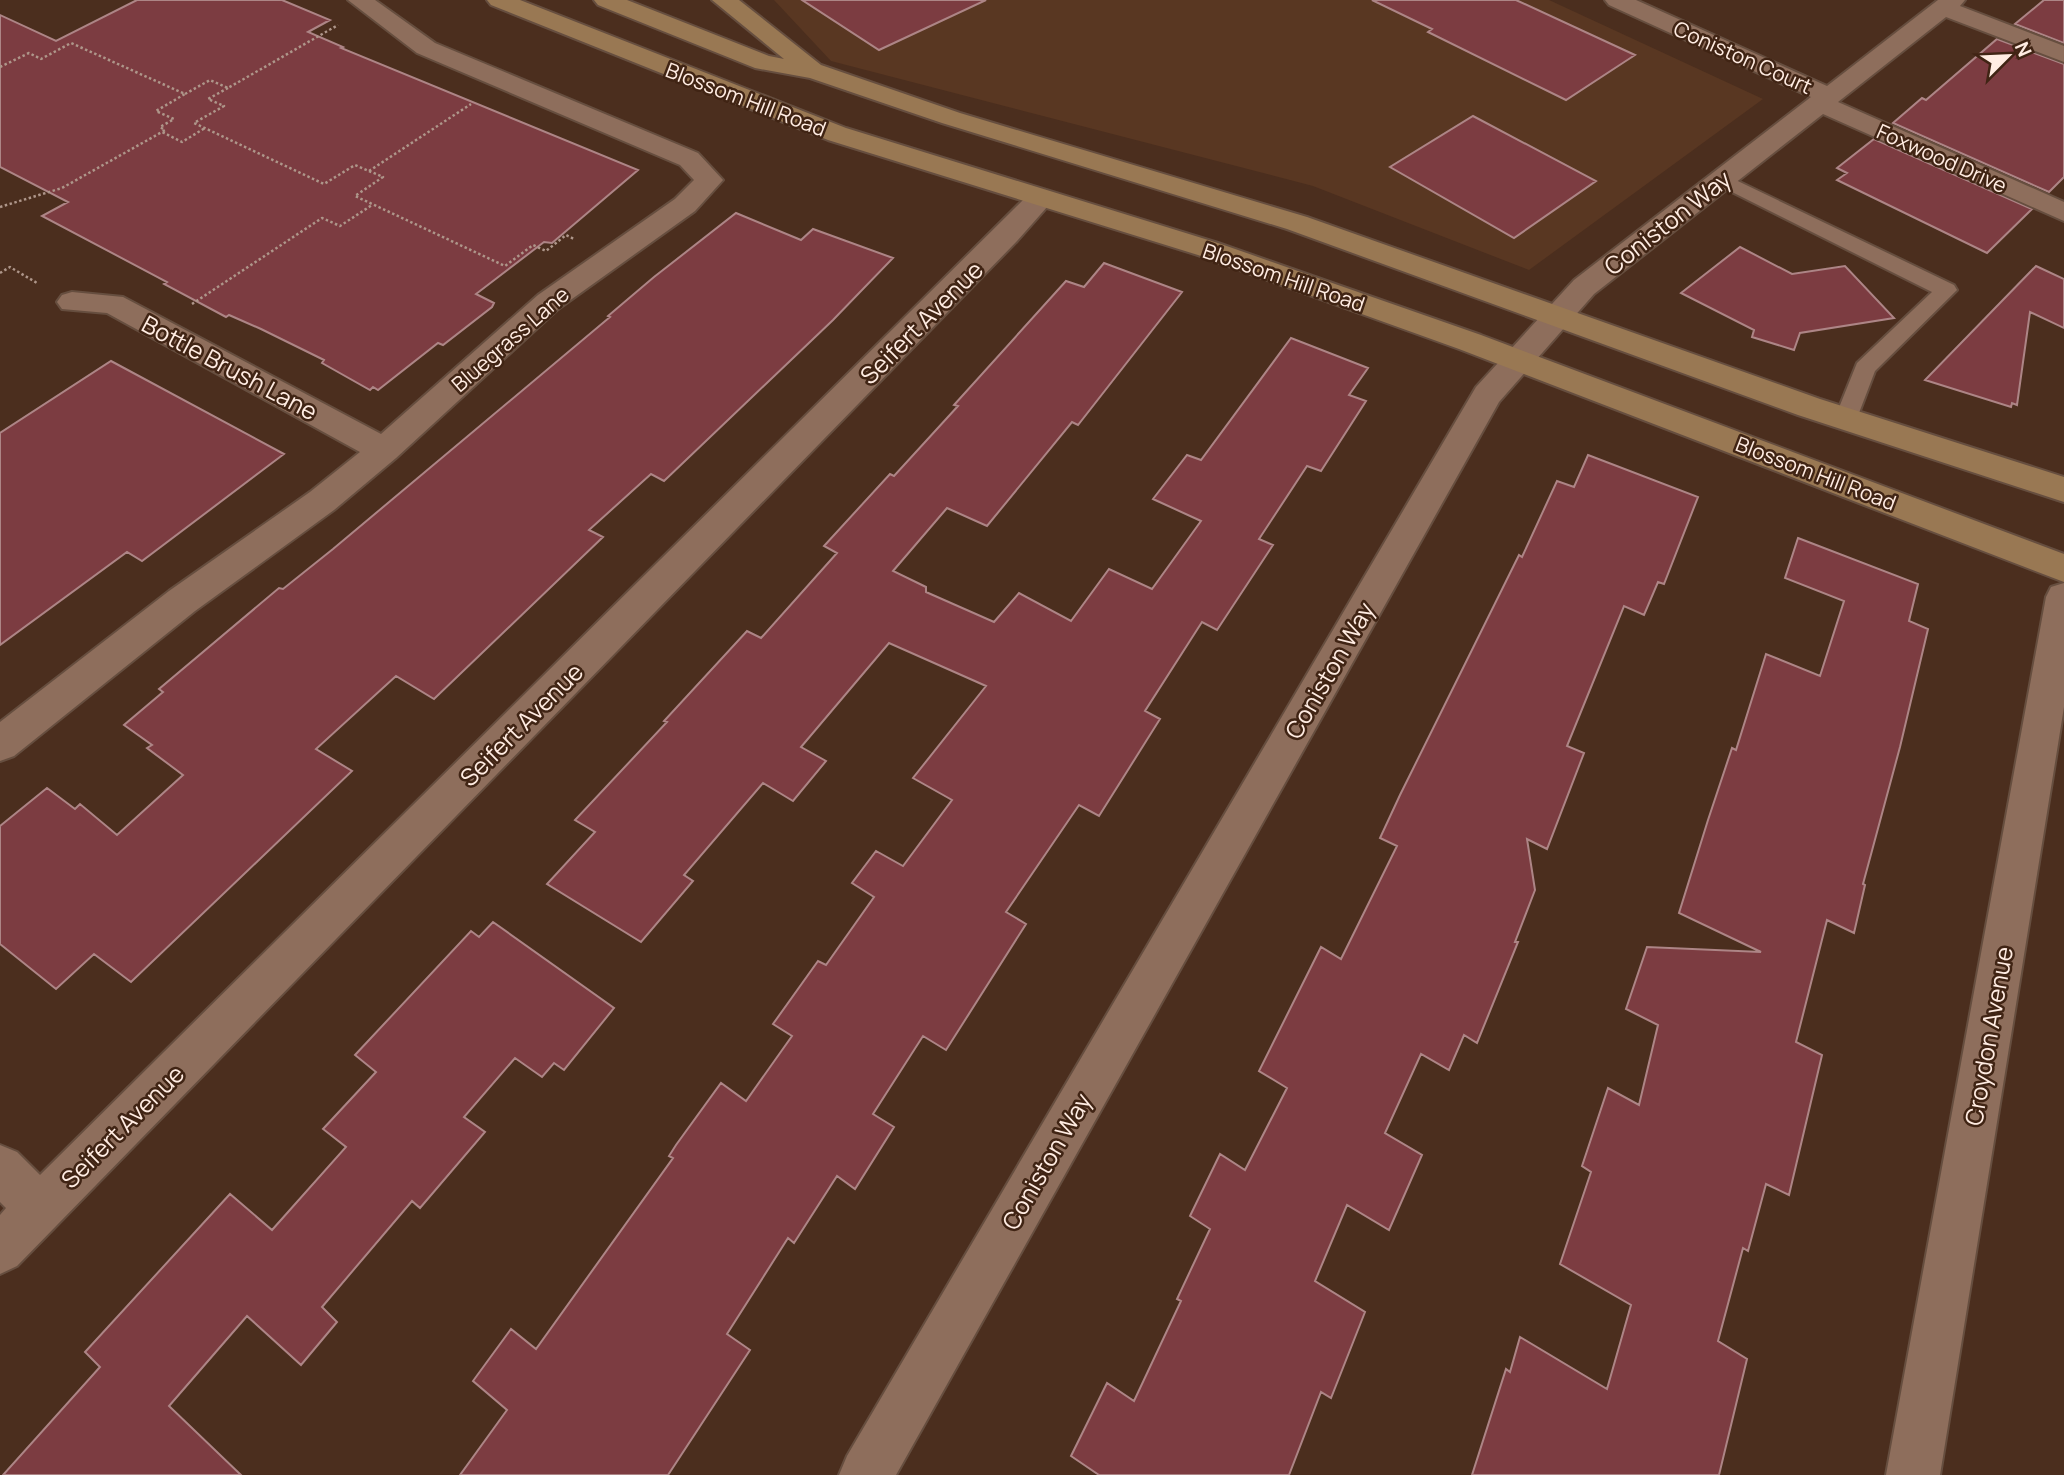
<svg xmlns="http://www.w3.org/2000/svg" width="2064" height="1475" font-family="Manrope,sans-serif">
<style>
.built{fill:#593722}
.building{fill:#7c3c41;stroke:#ad8586;stroke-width:2}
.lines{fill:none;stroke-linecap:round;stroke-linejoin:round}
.service-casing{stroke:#664e3f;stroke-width:4}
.minor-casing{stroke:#664e3f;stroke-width:4}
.secondary-casing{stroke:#664e3f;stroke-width:4}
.path{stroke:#ae968a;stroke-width:2.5;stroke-dasharray:2.5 2.5;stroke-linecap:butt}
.service{fill:#8e6e5c;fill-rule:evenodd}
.minor{fill:#8e6e5c;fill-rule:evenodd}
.secondary{fill:#997853;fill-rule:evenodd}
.labels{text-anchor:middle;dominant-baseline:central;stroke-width:5;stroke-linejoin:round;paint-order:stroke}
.far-street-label{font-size:21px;fill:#ffece2;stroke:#402414}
.street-label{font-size:24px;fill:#ffece2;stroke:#402414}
</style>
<rect width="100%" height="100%" fill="#4b2e1e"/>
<!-- built -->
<path class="built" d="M774,0H1549L1763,99L1529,270L1313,186L831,61Z"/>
<!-- building -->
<path class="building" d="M137,0H282L330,20L308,32L343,47L341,48L638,170L552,243L544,242L476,294L494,303L492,307L443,345L438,343L378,390L373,387L370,390L322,363L324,360L261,329L229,315L226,317L164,284L167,282L42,216L68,202L0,167V15L56,41Z
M802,0H986L879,50Z
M1372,0H1516L1635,55L1566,100L1428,32L1432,29Z
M2044,0H2064V43L2015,24Z
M1997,39L2064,64V177L2049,192L1893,123L1922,98L1926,100Z
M1473,116L1596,181L1514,238L1390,167Z
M1874,139L2032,209L1987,253L1837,180L1847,173L1837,168Z
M736,213L801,240L813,229L893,258L833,320L664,481L651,474L589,530L603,537L434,699L396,676L316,749L352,771L131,982L94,954L56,989L0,944V826L47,788L75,809L80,804L117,835L183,775L147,748L152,745L124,725L163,692L159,689L279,588L283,589L333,549L610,317L608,316L654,277Z
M1740,247L1792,274L1845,266L1894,318L1800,333L1794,350L1752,337L1754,330L1681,293Z
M1104,263L1182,292L1078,425L1072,422L987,526L947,508L893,571L926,587V592L994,622L1019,593L1071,621L1109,569L1152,589L1201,521L1153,499L1187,455L1201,460L1291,338L1368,368L1349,395L1366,401L1321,471L1307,466L1259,539L1273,545L1217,630L1202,622L1145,711L1160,719L1099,816L1079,805L1006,912L1026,924L946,1050L923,1036L873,1114L894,1127L855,1189L837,1176L794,1243L788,1238L727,1334L750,1350L668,1475H460L507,1410L473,1381L511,1329L536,1349L673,1158L669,1156L676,1145L721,1083L746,1101L792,1036L773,1024L818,961L826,965L874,897L852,883L876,851L903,866L952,800L913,778L986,686L889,643L801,747L826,761L793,801L763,783L684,875L693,881L641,942L547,884L595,832L575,820L667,722L664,721L747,631L761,638L837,553L824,546L890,474L894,476L958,406L954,405L1066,281L1084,287Z
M2036,266L2064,279V328L2030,312L2017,405L2012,403L2011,407L1925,380Z
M111,361L284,454L142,561L127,552L0,645V433Z
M1588,455L1698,497L1664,584L1658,582L1644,615L1624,606L1567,746L1584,753L1547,849L1527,839L1535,890L1515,942H1518L1477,1043L1464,1035L1449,1070L1421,1054L1385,1133L1422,1155L1389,1230L1347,1205L1315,1281L1365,1312L1331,1398L1321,1392L1289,1475H1099L1071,1456L1107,1383L1134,1401L1181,1301L1177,1299L1210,1229L1190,1216L1220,1154L1245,1170L1287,1088L1259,1071L1321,947L1341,959L1397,846L1380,838L1400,795L1519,555L1522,557L1557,481L1574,487Z
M1798,538L1918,584L1909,621L1928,629L1900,747L1863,884L1865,885L1854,933L1827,920L1796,1042L1822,1055L1789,1195L1766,1184L1748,1251L1743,1248L1718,1341L1747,1359L1719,1475H1472L1506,1369L1510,1372L1520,1337L1607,1389L1631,1305L1560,1264L1591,1172L1582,1166L1608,1088L1639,1105L1658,1025L1626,1009L1647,947L1761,952L1679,913L1708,820L1732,748L1736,750L1766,654L1820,676L1844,601L1785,578Z
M493,922L614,1008L564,1070L554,1063L542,1077L515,1058L464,1117L485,1132L420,1208L412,1201L322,1307L337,1322L301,1365L247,1316L169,1406L241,1475H3L100,1367L85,1352L230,1194L272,1230L346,1147L323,1129L376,1072L355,1055L471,931L479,937Z"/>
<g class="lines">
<defs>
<path id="service" d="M1721,173L1954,285L1957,290L1875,371L1854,426L1846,428L1838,426L1834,420L1857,363L1932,292L1714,183L1711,179Z"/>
<path id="minor" d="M348,0H375L435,43L698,153L723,180L695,211L558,309L396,458L334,510L195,611L14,756L0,761V722L169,591L310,492L360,452L107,313L62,309L57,302L62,295L72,292L123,297L381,434L538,295L675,199L694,180L680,165L417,53Z
M1605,0H1636L1827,86L1938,0H1965L1960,6L2064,46V62L1946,17L1838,102L2064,202V221L1823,114L1594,294L1499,402L896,1475H839L847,1456L1476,387L1574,280L1811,97L1609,5Z
M1041,190L1051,192L1055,198L1017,241L17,1266L0,1274V1215L6,1208L0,1202V1145L17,1152L40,1175L1031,192Z
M2064,583V707L1940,1475H1886L2046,597L2051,587Z"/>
<path id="secondary" d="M487,0H520L846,128L1218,243L1481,335L2064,554V582L1459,349L1198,255L828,140L491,5Z
M594,0H627L769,56L784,59L712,0H739L821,65L960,113L1307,217L1820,399L2064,477V502L1798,415L1287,229L942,123L810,78L755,68L598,5Z"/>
</defs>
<!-- service casing -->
<use href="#service" class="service-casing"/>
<!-- minor casing -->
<use href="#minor" class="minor-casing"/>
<!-- secondary casing -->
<use href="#secondary" class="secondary-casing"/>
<!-- path -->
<path class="path" d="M0,67L29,53L41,59L71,43L185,94L156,111L174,119L160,127L165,130L162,132
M228,88L208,99L224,106L194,123L324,184L355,165L369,171L471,104
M185,94L210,80L228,88L338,25
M369,171L383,177L355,196L505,266L533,245L546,251L566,235L574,239
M0,207L62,188L162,132L182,142L205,128
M0,273L10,267L37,283
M192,304L322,218L340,226L372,205"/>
<!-- service -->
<use href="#service" class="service"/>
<!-- minor -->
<use href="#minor" class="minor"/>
<!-- secondary -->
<use href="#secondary" class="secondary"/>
</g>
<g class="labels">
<!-- far-street labels -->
<g class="far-street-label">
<text transform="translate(1743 57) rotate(24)">Coniston Court</text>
<text transform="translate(746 99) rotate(21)">Blossom Hill Road</text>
<text transform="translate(1942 158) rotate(24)">Foxwood Drive</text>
<text transform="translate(1284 277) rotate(19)">Blossom Hill Road</text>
<text transform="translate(510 339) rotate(-41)">Bluegrass Lane</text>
<text transform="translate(1816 473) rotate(21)">Blossom Hill Road</text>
</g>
<!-- street labels -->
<g class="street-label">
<text transform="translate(1667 222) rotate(-38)">Coniston Way</text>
<text transform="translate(921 322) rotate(-45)">Seifert Avenue</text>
<text transform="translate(230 367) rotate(28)">Bottle Brush Lane</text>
<text transform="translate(1329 670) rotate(-60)">Coniston Way</text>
<text transform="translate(521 724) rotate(-45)">Seifert Avenue</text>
<text transform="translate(1988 1036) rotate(-80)">Croydon Avenue</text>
<text transform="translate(122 1126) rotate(-45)">Seifert Avenue</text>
<text transform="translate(1046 1161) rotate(-60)">Coniston Way</text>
</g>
</g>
<!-- north arrow -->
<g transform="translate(2008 56) rotate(66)" stroke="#402414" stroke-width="5" paint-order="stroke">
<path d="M0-5L12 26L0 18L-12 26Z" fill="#ffece2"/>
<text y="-10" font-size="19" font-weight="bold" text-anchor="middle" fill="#ffece2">N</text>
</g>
</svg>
